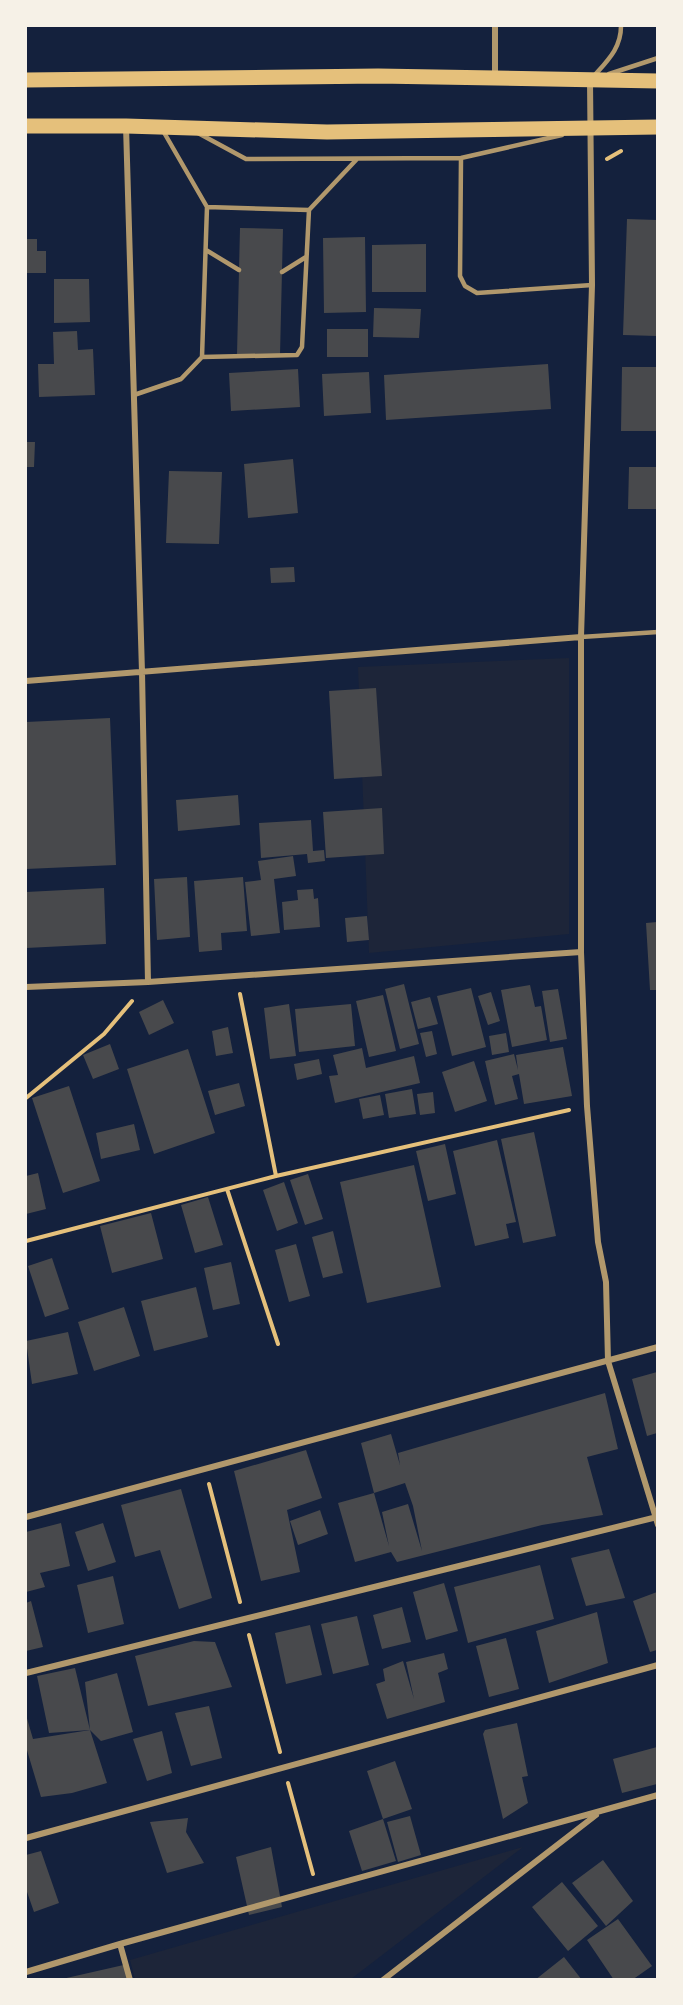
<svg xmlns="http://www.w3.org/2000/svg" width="683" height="2005" font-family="'Source Sans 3',sans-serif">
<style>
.green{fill:#1d2539}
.building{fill:#48494c}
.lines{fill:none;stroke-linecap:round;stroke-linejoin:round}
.path{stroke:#e5c07b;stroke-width:4}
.service{stroke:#b1986c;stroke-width:4.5}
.minor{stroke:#b1986c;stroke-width:6}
.primary{stroke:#e5c07b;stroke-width:15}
</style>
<rect width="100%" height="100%" fill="#14213d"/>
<!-- green -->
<path class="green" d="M569,658V934L369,953L358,667Z
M523,1847L351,1979H135L130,1960Z"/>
<!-- building -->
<path class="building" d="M627,219L657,220V336L623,335Z
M240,228L283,229L280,355H237Z
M365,237L366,312L324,313L323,238Z
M26,239H37V251H46V273H26Z
M426,244V292H372V245Z
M54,279H89L90,322L54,323Z
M374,308L421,309L419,338L373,337Z
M327,329H368V357H327Z
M77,331L78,350L93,349L95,395L39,397L38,364H54L53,332Z
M548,364L551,409L386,420L384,375Z
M622,367H657V431H621Z
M298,369L300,407L231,411L229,373Z
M369,372L371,413L324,416L322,374Z
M26,442H35L34,467H26Z
M293,459L298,513L248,518L244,464Z
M629,467H657V509H628Z
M169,471L222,472L219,544L166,543Z
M294,567L295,582L271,583L270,568Z
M376,688L382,776L334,779L329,691Z
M110,718L116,865L26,869V722Z
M238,795L240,825L178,831L176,800Z
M382,808L384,854L326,858L323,812Z
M311,820L313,851L324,850L325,861L308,863L307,854L261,858L259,823Z
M293,856L296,876L274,879L280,933L251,936L245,882L261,880L258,861Z
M187,877L190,937L157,940L154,879Z
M243,877L247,931L221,933L222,950L199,952L194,881Z
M104,888L106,944L26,948V892Z
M313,889L314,899L318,898L320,927L284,930L282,902L298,900L297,890Z
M367,916L369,940L347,942L345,918Z
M657,922V990H650L646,923Z
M404,984L419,1044L400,1049L385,989Z
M530,985L535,1007L541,1006L547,1040L512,1047L501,990Z
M471,988L486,1047L452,1056L437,996Z
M558,989L567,1039L550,1042L542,991Z
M491,992L500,1021L488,1025L478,996Z
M383,995L396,1051L369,1057L356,1001Z
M430,997L438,1024L418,1029L411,1002Z
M163,1000L174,1023L149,1035L139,1012Z
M289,1004L296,1056L270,1059L264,1008Z
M351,1004L355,1046L299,1052L295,1009Z
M228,1027L233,1053L216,1056L212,1031Z
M432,1031L437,1054L426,1057L420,1033Z
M506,1033L509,1052L492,1055L489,1036Z
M110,1044L119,1069L93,1079L83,1055Z
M563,1047L572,1096L524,1104L519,1074L512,1076L518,1099L495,1105L485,1061L514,1054L518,1070L516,1055Z
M362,1048L366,1068L414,1056L420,1083L335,1103L329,1076L338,1075L333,1055Z
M188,1049L215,1133L154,1154L127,1069Z
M319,1059L322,1074L297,1080L294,1064Z
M474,1061L487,1101L455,1112L442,1072Z
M239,1083L245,1106L215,1115L208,1091Z
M69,1086L100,1181L63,1193L32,1098Z
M412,1089L416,1114L389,1118L385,1094Z
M433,1092L435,1113L420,1115L417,1094Z
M380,1095L384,1115L363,1119L359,1099Z
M134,1124L140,1150L101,1159L96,1133Z
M534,1132L556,1236L523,1243L501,1139Z
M497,1140L516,1222L506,1224L509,1238L475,1246L453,1151Z
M445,1144L456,1194L428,1201L416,1151Z
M414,1165L441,1287L367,1303L340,1182Z
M38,1173L46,1209L26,1214V1176Z
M308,1174L323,1219L305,1225L290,1180Z
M284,1182L298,1223L277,1231L263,1190Z
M208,1197L223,1245L195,1253L181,1205Z
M151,1213L163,1259L112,1273L100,1226Z
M333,1231L343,1273L323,1278L312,1237Z
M296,1244L310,1296L289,1302L275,1250Z
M52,1258L69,1309L45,1317L28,1266Z
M231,1262L240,1304L213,1310L204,1268Z
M196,1287L208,1337L154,1351L141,1301Z
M124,1307L140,1356L94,1371L78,1322Z
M68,1332L78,1374L32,1384L26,1341Z
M657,1372V1433L647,1436L632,1379Z
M605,1393L618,1449L587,1457L603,1515L542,1525L397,1562L391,1552L355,1562L338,1503L374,1493L389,1546L382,1512L408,1504L422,1551L413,1506L405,1483L374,1493L361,1443L391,1434L400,1465L398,1453Z
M306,1450L322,1498L287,1510L300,1572L261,1581L234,1471Z
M181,1489L212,1598L179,1609L160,1550L135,1557L121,1505Z
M320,1510L328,1534L298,1545L290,1521Z
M61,1523L70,1566L40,1573L45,1587L26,1592V1532Z
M103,1523L116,1562L88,1571L75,1532Z
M609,1549L625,1598L586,1606L571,1558Z
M540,1565L554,1619L468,1643L454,1587Z
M113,1576L124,1624L88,1633L77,1585Z
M444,1583L458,1631L426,1640L413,1592Z
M657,1592V1650L650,1652L633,1601Z
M31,1601L43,1647L26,1651V1603Z
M402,1607L411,1642L382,1649L373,1615Z
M597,1612L608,1663L549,1683L536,1631Z
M357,1616L369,1665L333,1674L321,1624Z
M310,1625L322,1675L286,1684L275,1633Z
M506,1638L519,1689L489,1697L476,1646Z
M194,1641L215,1642L232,1687L148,1706L135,1656Z
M444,1653L448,1669L438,1673L445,1702L387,1719L376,1684L385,1681L383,1669L403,1661L414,1699L406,1662Z
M75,1668L90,1730L85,1682L117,1673L133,1732L101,1741L90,1730L49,1733L37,1676Z
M209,1706L222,1758L191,1766L175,1713Z
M26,1715L33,1739L90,1730L107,1783L72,1793L41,1797L26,1747Z
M517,1723L528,1776L522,1777L528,1803L503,1819L483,1734L485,1730Z
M162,1731L172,1773L147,1781L133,1739Z
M657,1747V1784L622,1793L613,1759Z
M395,1761L412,1809L383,1819L367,1771Z
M410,1816L421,1855L398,1862L387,1822Z
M188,1818L186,1832L204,1863L167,1873L150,1822Z
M383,1819L396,1861L362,1871L349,1831Z
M271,1847L282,1907L249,1915L236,1857Z
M41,1851L59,1903L34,1912L26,1889V1855Z
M603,1860L633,1901L606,1926L572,1883Z
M562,1882L598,1926L568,1951L532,1907Z
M618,1919L652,1966L632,1980H614L587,1940Z
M564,1957L582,1980H535Z
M128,1964L131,1980H62V1979Z"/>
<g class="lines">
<!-- path -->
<path class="path" d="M607,159L621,151
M240,994L276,1176
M26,1098L104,1034L132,1001
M227,1189L278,1344
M26,1241L276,1176L569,1110
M209,1484L240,1602
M249,1635L280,1752
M288,1783L313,1874"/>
<!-- service -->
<path class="service" d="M609,74L658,58
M594,76C608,60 621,48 621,26
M198,133L246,159L461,158L562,135
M461,158L460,276L465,286L477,293L592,285
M207,207L309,210
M206,250L239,270
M282,272L306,257
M202,357L297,355L302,347L309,210L357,159
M134,395L181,379L202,357L207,207L162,129
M581,637L658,632"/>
<!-- minor -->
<path class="minor" d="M495,77V26
M590,81L592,285L581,637V952L587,1106L598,1242L606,1282L608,1361L658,1525
M126,126L142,672L148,982
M26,681L581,637
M26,987L148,982L581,952
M26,1517L658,1347
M26,1673L657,1517
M26,1838L658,1665
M120,1944L130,1980
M26,1972L120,1944L658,1795
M383,1980L596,1815"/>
<!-- primary -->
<path class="primary" d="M26,80L378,76L658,81
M26,126H126L327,132L658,127"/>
</g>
<!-- border -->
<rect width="683" height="2005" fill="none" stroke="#f6f1e7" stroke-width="54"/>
</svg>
